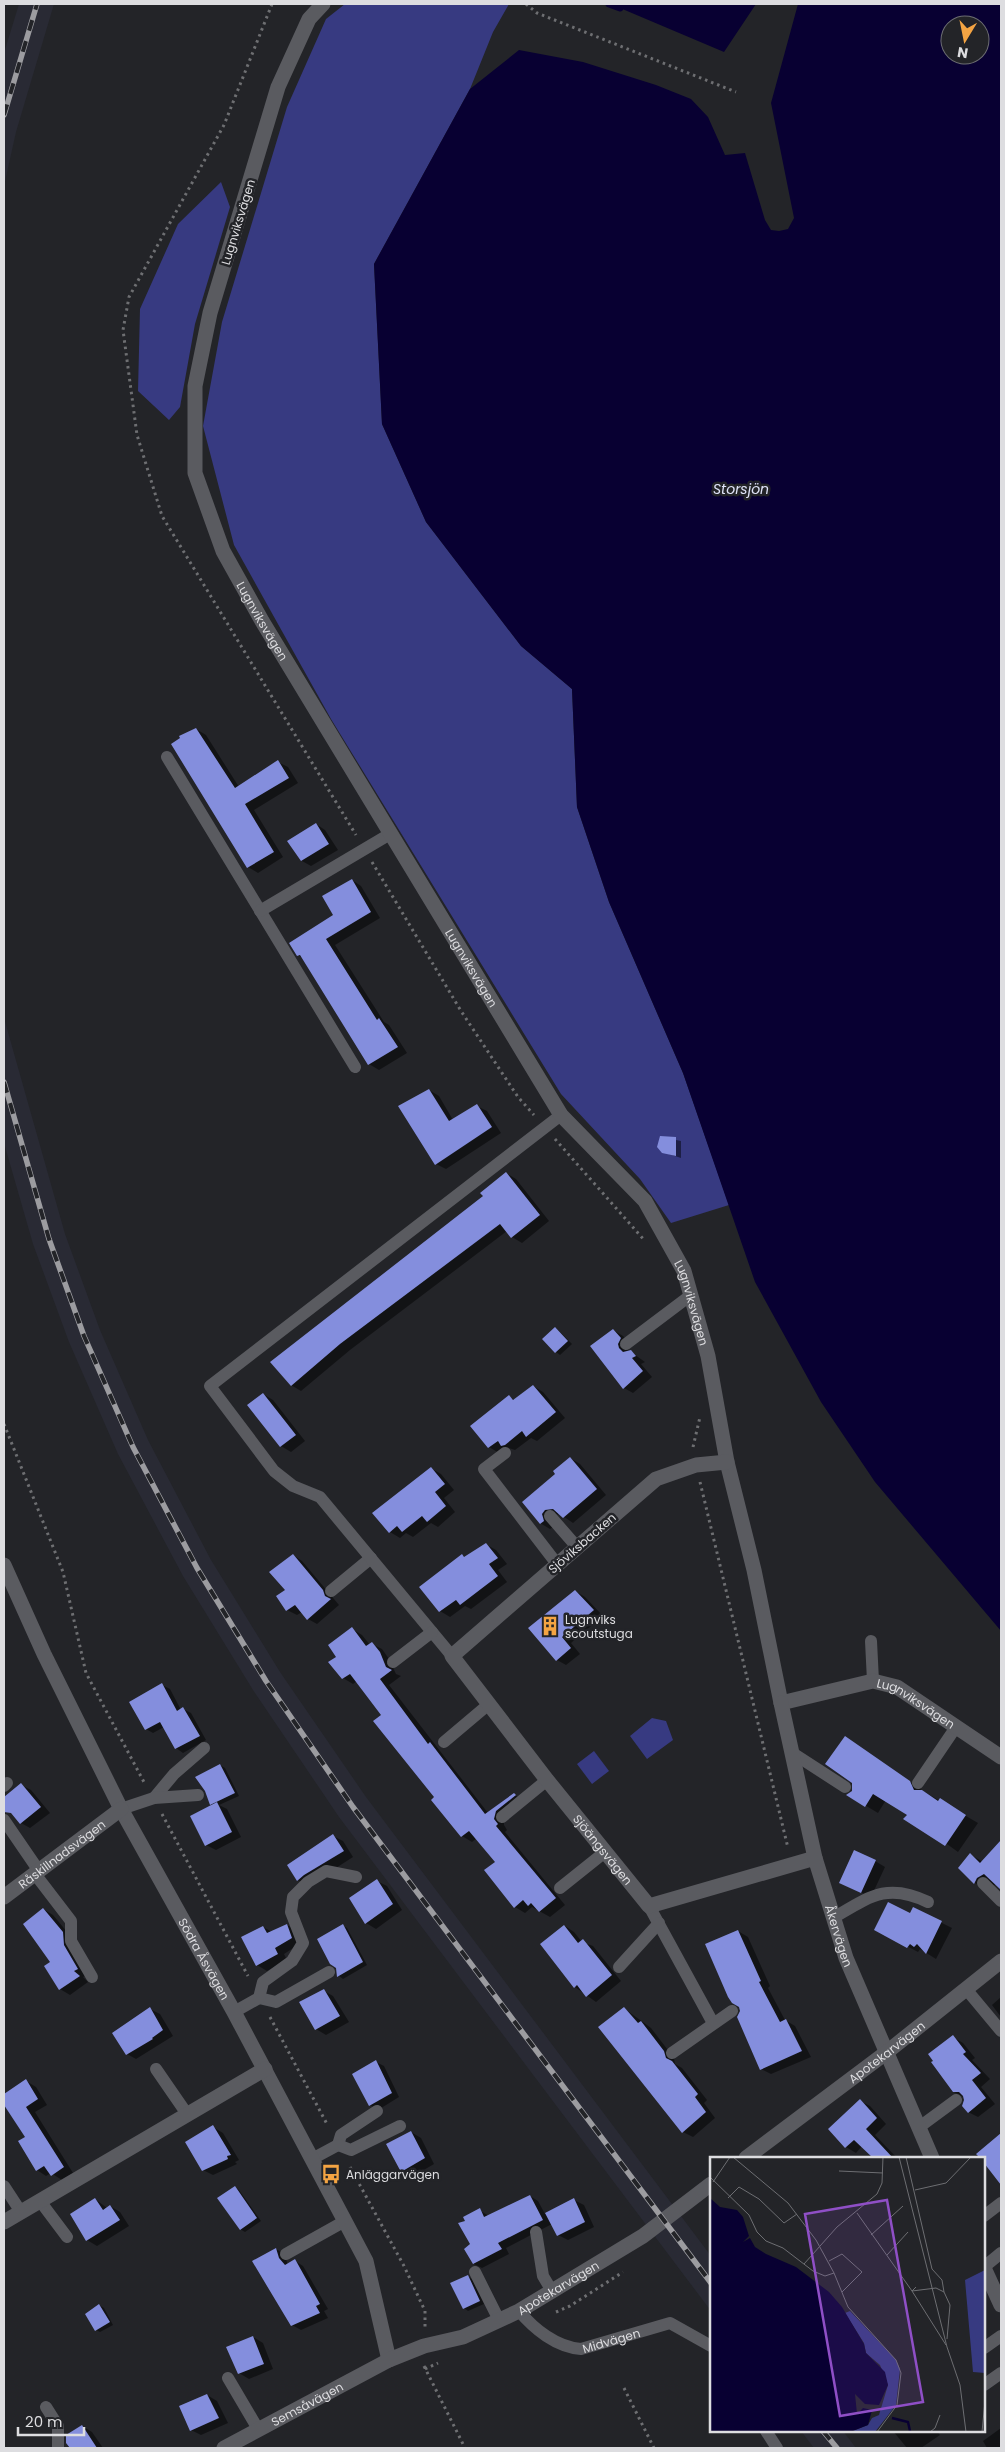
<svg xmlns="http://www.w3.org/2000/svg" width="1005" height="2452" font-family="Poppins,sans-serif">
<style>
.built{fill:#292a34}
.green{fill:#373a81}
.water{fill:#080032;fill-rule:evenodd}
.shadow{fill:#0007}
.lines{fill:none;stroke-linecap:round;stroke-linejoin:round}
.stream{stroke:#080032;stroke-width:7}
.building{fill:#848edd}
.path{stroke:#6e6f72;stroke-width:3;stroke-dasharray:2.5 4;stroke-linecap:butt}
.service{stroke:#5a5b60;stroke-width:12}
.minor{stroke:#5a5b60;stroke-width:15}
.rail-casing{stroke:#9c9ca0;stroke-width:5.5}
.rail{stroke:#232428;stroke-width:4;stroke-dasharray:11;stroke-linecap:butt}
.labels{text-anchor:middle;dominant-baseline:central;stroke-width:5;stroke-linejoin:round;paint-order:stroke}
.street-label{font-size:12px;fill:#dddde0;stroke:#232428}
.poi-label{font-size:12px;fill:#dddde0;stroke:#232428;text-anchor:start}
.water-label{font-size:14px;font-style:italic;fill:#dfe3f8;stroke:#232428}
.inset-river{fill:none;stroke:#080032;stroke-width:2.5}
.inset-road{fill:none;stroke:#6d6e72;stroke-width:1}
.view{fill:#8f4fc6;fill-opacity:0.15;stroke:#8f4fc6;stroke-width:2.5}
.inset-edge{fill:none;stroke:#dddde0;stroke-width:2.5}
</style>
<rect width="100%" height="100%" fill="#232428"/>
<!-- built -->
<path class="built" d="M19,4H54L16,132L4,186V53Z
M4,1018L65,1234L100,1330L148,1440L211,1560L280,1672L366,1797L711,2256V2311L339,1817L253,1690L183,1576L118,1454L69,1342L33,1244L4,1143Z
M801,2431H843L856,2448H814Z"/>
<!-- green -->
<path class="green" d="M345,4H509L493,32L470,89L374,264L382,424L426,522L521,646L572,689L577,807L609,902L683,1073L729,1205L671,1223L640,1179L561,1094L331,719L234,545L203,426L222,322L287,107L326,19Z
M221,182L230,207L195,324L180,407L169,420L138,391L140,309L178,224Z
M652,1718L666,1721L673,1740L647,1759L630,1736Z
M594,1751L609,1771L592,1784L577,1764Z"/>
<!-- water -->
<path class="water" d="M621,4H756L724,52L620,8Z
M798,4H1001V1631L875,1482L821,1402L755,1282L683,1073L609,902L577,807L572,689L521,646L426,522L382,424L374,264L470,89L519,50L583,62L656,85L691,99L708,117L725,155L745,153L765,220L771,230L779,231L788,229L794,218L771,103ZM950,25H980V55H950Z"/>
<!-- shadow -->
<path class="shadow" d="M196,729L206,735L239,787L278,762L288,767L298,783L254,810L283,857L258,873L248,867Z
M316,824L325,830L338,850L311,866L302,861Z
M352,880L361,886L380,918L335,945L384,1022L389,1025L407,1053L379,1070L369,1064L304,959L298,955L335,916Z
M429,1090L439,1096L453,1120L477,1106L487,1111L501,1133L446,1169L436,1164Z
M661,1137L681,1141V1158L663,1152Z
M506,1173L516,1179L549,1221L522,1243L512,1237L507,1231L350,1350L301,1391L291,1385Z
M556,1328L572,1344L560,1355L556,1352Z
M613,1330L623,1336L630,1344L628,1353L631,1352L645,1362L641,1364L652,1377L633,1393L624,1388Z
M533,1386L543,1392L565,1418L537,1441L531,1438L515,1450L506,1447L499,1453L489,1447L472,1426L509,1397L515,1400Z
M263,1394L273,1400L305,1441L291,1452L281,1446L249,1405Z
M570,1458L580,1464L606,1495L573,1523L560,1514L555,1515L553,1527L550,1529L540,1523L524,1502L557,1474Z
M432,1469L441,1474L454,1490L444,1498L455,1512L438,1527L431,1523L413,1537L406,1533L400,1538L390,1532Z
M487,1545L496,1550L507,1564L498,1570L507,1582L471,1609L465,1606L450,1617L440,1611L462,1556L465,1558Z
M293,1555L302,1561L339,1605L317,1624L308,1619L302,1612L297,1615L287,1610V1590Z
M575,1591L585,1597L603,1616L571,1643L580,1654L566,1665L557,1660L530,1628Z
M352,1629L362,1635L370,1645L372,1644L382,1649L389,1659L396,1674L401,1676L389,1685L488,1813L514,1795L524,1800L504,1819V1825L507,1830L505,1832L565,1905L550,1917L532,1907L525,1913L515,1907L486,1870L497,1862L477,1838L472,1842L462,1836L382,1715L357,1681L353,1684L343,1678L338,1657Z
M162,1685L170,1689L181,1710L183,1709L191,1713L206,1740L183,1753L176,1748L164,1727L153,1733L146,1729Z
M845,1738L923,1791L978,1823L958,1852L886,1800L878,1813L848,1795L853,1792Z
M220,1765L225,1768L239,1796L219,1805L227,1809L241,1837L216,1850L206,1845L213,1806L211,1804Z
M21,1785L31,1790L50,1813L30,1828L21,1823L4,1803V1798Z
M333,1836L343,1841L353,1857L308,1886L298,1880L289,1865Z
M997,1847L1001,1849V1888L996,1883L990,1891L975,1883L959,1867L971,1855L983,1862Z
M875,1861L885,1867L871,1897L840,1883Z
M377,1881L387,1886L402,1910L376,1929L366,1923L350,1898Z
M43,1909L53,1915L72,1938L87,1975L83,1977L88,1982L70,1995L60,1989L46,1966L52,1963Z
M914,1909L952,1928L936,1959L920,1949L918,1952L886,1935L911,1914Z
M287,1925L297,1931L301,1943L284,1954L287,1960L267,1971L257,1965L242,1938L263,1927L272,1932Z
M343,1926L347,1928L367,1965L343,1979L339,1976L337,1968Z
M565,1926L574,1932L582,1942L593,1946L621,1981L596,2002L575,1987Z
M738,1931L748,1937L770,1986L768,1988L785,2020L795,2026L811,2057L771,2074L761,2069L741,2011Z
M324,1991L333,1996L349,2022L326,2035L316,2029Z
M1001,1997V2017L992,2005Z
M150,2009L160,2014L173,2036L136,2059L127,2054Z
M625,2009L651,2028L674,2058L675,2064L682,2068L707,2100L704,2103L715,2118L693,2137L683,2132Z
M953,2037L963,2043L975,2058L972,2060L990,2079L981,2087L995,2104L978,2117L968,2112L964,2097L954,2092Z
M376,2062L384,2066L399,2097L378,2110L370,2105Z
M26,2081L36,2087L47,2105L35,2112L73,2173L62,2180L51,2173L46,2176L37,2170L27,2137L4,2103V2095Z
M860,2101L870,2106L886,2124L875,2135L897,2158H874L862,2146L856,2153L846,2147L830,2129Z
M213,2127L223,2133L239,2160L235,2162L237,2164L213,2175L203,2170Z
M411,2132L421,2138L434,2164L412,2177L402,2171Z
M1001,2136V2183L984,2161V2158L978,2154Z
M235,2187L239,2190L261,2221L245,2232L240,2229Z
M530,2196L538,2201L545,2214L574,2200L584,2205L594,2227L568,2240L558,2235L552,2224L506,2248L509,2254L482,2268L474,2264L467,2222L479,2210L489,2216Z
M95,2199L107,2208L110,2206L120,2212L129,2226L97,2246L87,2240Z
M276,2249L284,2254L288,2265L295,2261L303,2266L328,2309L324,2311L328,2318L301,2330L292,2325Z
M467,2276L472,2279L484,2304L468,2311L464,2308Z
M99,2305L104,2308L113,2325L100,2332L96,2330Z
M253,2337L263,2343L273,2369L249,2379L239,2373Z
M207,2395L217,2401L228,2423L201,2435L191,2430Z
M82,2426L92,2432L103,2448H70Z
M1001,2428V2448H987L983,2441Z
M893,2431H937L940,2435L921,2448H907Z"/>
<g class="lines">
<!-- stream -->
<path class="stream" d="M609,4L620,8"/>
</g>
<!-- building -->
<path class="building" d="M196,728L235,788L278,760L289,778L245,804L274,852L247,868L171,744L180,738L179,736Z
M316,823L329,844L301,861L287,841Z
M352,879L371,912L326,939L377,1020L379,1018L398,1047L368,1065L300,955L297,956L289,943L333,915L322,896Z
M429,1089L449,1121L477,1104L492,1127L435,1165L398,1106Z
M660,1136L676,1137V1156L662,1153L657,1147Z
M506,1172L540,1215L511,1238L500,1224L340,1344L291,1386L270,1362L483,1196L480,1193Z
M555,1327L568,1341L555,1353L542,1339Z
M613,1329L621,1338L618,1344L619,1348L623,1352L631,1350L636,1356L632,1358L643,1371L623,1389L590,1346Z
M533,1385L556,1412L526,1437L522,1431L505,1445L501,1446L498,1441L488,1448L470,1426L509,1395L513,1400Z
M263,1393L296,1435L280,1447L247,1405Z
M570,1457L597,1489L563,1518L553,1509L545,1510L542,1514L544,1521L540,1524L522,1502L555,1474L553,1471Z
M431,1467L445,1484L435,1492L446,1506L427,1522L422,1516L402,1532L397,1526L389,1533L372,1513Z
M486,1543L498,1558L489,1564L498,1576L460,1605L456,1600L439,1612L419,1587L462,1554L464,1557Z
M293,1554L323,1590L325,1596L331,1599L307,1620L295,1605L286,1611L276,1596L285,1590L269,1572Z
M575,1590L594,1610L562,1637L571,1648L556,1661L528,1628Z
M352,1627L366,1646L372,1642L380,1652L386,1667L392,1670L380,1679L428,1744L430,1742L485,1814L514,1793L516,1795L496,1811L494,1819L498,1824L496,1826L556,1898L539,1912L531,1903L528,1906L523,1900L514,1908L484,1870L495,1862L469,1831L461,1837L431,1800L434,1797L373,1721L381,1715L350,1674L342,1679L328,1662L336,1657L328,1645Z
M162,1683L177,1711L183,1707L200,1736L175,1749L160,1722L145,1730L129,1702Z
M845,1736L910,1781L914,1790H922L938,1801L940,1798L966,1815L945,1846L903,1819L907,1815L873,1794L865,1807L846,1795L852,1791V1783L825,1764Z
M220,1764L235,1793L210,1805L205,1791L195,1777Z
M21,1783L41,1807L20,1824L11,1813L4,1812V1797Z
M217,1802L232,1832L205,1846L190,1816Z
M333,1834L344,1851L304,1875L297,1881L287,1865Z
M1001,1840V1890L984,1874L977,1878L974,1884L958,1868L970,1853L980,1863Z
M854,1850L876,1860L861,1893L839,1883Z
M377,1879L393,1904L365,1924L349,1898Z
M888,1902L910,1913L913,1907L942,1921L926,1954L917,1944L914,1947L910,1944L907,1948L874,1930Z
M43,1908L63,1932L64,1945L78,1969L74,1971L80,1976L59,1990L44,1966L50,1962L23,1924Z
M287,1924L292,1938L275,1948L278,1954L256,1966L241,1937L263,1926L267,1933Z
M343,1924L363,1962L337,1977L336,1968L330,1964L317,1939Z
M564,1925L578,1943L583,1939L612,1975L586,1997L577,1985L574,1988L540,1944Z
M738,1930L761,1981L759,1982L780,2022L786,2019L802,2051L760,2070L737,2017L740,2011L739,2007L732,2003L728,1997L705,1944Z
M324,1989L340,2016L315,2030L299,2002Z
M150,2007L163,2030L152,2038L153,2039L126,2055L112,2033Z
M624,2007L638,2023L641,2021L664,2051L666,2058L672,2061L698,2094L695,2097L706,2112L682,2133L598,2027Z
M953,2035L966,2052L963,2054L981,2073L972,2080L986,2098L968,2113L962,2106L964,2100L963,2096L959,2092H953L931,2062L933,2061L928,2054Z
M376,2060L392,2093L369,2106L352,2074Z
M26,2079L38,2099L26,2107L64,2167L51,2176L44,2166L36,2171L18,2141L25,2137L4,2105V2094Z
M860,2099L877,2118L866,2129L893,2158H873L854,2140L845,2148L828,2129Z
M213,2125L231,2155L227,2156L228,2159L202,2171L185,2142Z
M411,2131L425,2158L401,2172L386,2144Z
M1001,2133V2185L984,2163V2158H980L976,2154Z
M235,2186L257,2218L240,2230L217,2198Z
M530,2195L543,2220L498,2243L502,2249L473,2264L464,2249L470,2244L458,2223L465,2221L463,2217L480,2208L484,2217Z
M95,2198L103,2210L110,2205L120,2220L86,2241L70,2214Z
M574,2198L585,2222L557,2236L545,2213Z
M276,2248L279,2258L285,2265L295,2259L320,2304L316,2306L320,2313L291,2326L252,2261Z
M468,2275L480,2301L463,2309L450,2283Z
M99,2304L110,2322L95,2331L85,2314Z
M253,2336L264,2364L238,2374L226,2347Z
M207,2394L219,2418L190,2431L179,2406Z
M82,2425L97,2448H70L66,2443V2435Z"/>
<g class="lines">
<!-- path -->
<path class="path" d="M272,4L224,125L129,297L123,330L137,435L162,516L356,835
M526,4L537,13L736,92
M372,862L461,1011L518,1097L534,1115
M555,1139L645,1241
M4,1424L63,1572L86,1673L145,1784
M693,1447L700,1417
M700,1482L788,1848
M162,1814L248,1976
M270,2017L328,2126
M350,2167L404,2266L425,2311V2327
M556,2312L570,2306L623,2272
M424,2366L465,2448
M425,2369L438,2363
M624,2388L654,2448"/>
<!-- service -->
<g class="service">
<path d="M167,757L355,1067"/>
<path d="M260,911L390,834"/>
<path d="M626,1344L691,1295"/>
<path d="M505,1453L484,1469L557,1564"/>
<path d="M550,1516L577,1547"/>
<path d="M331,1591L371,1558"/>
<path d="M871,1641L873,1681"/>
<path d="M452,1656L320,1497L293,1486L274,1471L210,1386L561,1115"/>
<path d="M393,1662L432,1632"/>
<path d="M444,1742L489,1704"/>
<path d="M791,1752L845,1787"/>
<path d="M918,1783L956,1727"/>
<path d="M4,1786L7,1783"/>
<path d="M154,1798L174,1774L204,1748"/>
<path d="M121,1809L154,1798L198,1795"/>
<path d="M502,1817L547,1780"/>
<path d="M4,1820L39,1871"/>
<path d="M35,1874L71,1921V1941L92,1977"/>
<path d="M983,1883L1001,1901"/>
<path d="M560,1888L605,1852"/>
<path d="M649,1906L713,2023"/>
<path d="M833,1918C869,1897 887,1882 928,1902"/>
<path d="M619,1967L659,1923"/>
<path d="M966,1989L1001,2031"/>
<path d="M259,1998L276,2002L329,1972"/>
<path d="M234,2012L259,1998L263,1982L292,1961L303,1943L291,1912L293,1897L308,1882L326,1871L356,1877"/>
<path d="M672,2053L732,2011"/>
<path d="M156,2069L187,2114"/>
<path d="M918,2128L956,2100"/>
<path d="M338,2145L341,2135L377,2111"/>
<path d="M312,2159L338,2145L351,2150L400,2126"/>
<path d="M4,2186L21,2212"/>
<path d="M40,2201L67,2237"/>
<path d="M984,2216L1001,2203"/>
<path d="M536,2232L543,2276L552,2291"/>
<path d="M286,2254L345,2221"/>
<path d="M984,2267L1001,2253"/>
<path d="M475,2272L499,2320"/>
<path id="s1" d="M519,2311C534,2329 556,2347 581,2349L670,2323L711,2346"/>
<path d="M984,2348L1001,2336"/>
<path d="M228,2378L258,2429"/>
<path d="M984,2385L1001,2373"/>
<path d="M46,2407L58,2426V2448"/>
<path d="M766,2431L777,2448"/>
</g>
<!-- minor -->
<g class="minor">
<path id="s2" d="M323,4L309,19L278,87L210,313L195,386V473L223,551L262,621L561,1115L645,1201L684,1271L708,1356L727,1462L754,1570L781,1703L873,1681L897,1687L1001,1757"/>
<path id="s3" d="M727,1462L696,1465L656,1479L452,1656L547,1780L649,1906L815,1858"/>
<path id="s4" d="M4,1565L44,1654L121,1809L234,2012L366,2261L389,2360"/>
<path id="s5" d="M781,1703L815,1858L846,1958L932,2158"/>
<path id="s6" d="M4,1897L121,1809"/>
<path id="s7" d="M746,2158L887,2052L1001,1961"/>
<path d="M4,2222L265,2069"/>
<path d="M984,2268L1001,2305"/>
<path id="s8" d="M224,2448L389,2360L424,2346L463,2337L519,2311L643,2236L711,2184"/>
</g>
<defs>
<path id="rail" d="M4,115L37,4
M4,1082L49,1239L84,1336L133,1447L197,1568L266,1681L353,1807L711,2283
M823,2431L837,2448"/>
</defs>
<!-- rail casing -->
<use href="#rail" class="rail-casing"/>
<!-- rail -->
<use href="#rail" class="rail"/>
</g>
<!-- icons -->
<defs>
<symbol id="building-bare" viewBox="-9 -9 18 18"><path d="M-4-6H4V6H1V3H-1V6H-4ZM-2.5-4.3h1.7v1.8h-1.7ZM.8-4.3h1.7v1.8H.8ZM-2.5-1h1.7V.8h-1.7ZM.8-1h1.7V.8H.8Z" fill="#f4a443" stroke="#232428" stroke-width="2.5" paint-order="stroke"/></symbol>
<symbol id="bus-bare" viewBox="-9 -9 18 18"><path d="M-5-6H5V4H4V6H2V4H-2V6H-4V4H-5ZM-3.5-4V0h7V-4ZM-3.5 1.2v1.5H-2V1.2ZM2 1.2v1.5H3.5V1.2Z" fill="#f4a443" stroke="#232428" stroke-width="2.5" paint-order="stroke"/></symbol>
</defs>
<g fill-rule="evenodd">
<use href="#building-bare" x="536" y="1612" width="28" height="28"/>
<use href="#bus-bare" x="317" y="2160" width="28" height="28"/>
</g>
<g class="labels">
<!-- street labels -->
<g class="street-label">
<text transform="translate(238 222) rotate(-73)">Lugnviksvägen</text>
<text stroke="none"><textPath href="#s2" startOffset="656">Lugnviksvägen</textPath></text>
<text stroke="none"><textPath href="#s2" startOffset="1061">Lugnviksvägen</textPath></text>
<text stroke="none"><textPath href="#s2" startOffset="1466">Lugnviksvägen</textPath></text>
<text transform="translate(582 1543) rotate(-41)">Sjöviksbacken</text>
<text stroke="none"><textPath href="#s2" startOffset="2020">Lugnviksvägen</textPath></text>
<text stroke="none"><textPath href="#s3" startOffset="589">Sjöängsvägen</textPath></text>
<text stroke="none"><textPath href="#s6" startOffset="72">Råskillnadsvägen</textPath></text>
<text stroke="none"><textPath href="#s5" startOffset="240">Åkervägen</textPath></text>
<text stroke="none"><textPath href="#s4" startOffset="442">Södra Åsvägen</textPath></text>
<text stroke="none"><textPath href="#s7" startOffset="176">Apotekarvägen</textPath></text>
<text stroke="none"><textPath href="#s8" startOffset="372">Apotekarvägen</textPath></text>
<text stroke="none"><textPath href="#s1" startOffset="106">Midvägen</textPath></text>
<text stroke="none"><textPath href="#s8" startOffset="94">Semsåvägen</textPath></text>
</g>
<!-- poi labels -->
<g class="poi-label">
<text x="565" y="1619">Lugnviks<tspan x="565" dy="14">scoutstuga</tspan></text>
<text x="346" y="2174">Anläggarvägen</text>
</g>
<!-- water labels -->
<g class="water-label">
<text x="741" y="489">Storsjön</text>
</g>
</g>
<!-- overview -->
<g transform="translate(710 2157)">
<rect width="275" height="275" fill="#232428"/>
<path d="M275,113V216L263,215L255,123ZM140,154L186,203L190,212L186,248L165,275H140L158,268L162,261L169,258L178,228L170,208L156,196L154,186L135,156Z" fill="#373a81"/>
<path d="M0,41L10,50L27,53L33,60L39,79L33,85L40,81L45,90L56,97L86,110L119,135L132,150L154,187L156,196L175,215L178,228L169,248L155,247L145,237L147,257L153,251L162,253L158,268L140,275H0Z" fill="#080032"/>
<path class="inset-river" d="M182,261L198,265L200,274"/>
<path class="inset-road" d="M23,0L78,46L106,83L124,116M189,0L237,190L250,228L256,275M196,0L222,112L232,123L234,135M129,14L173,16M0,20L39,58L47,75L56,84L73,91L103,114L115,119L124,116L138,150L186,203L191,216L187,248L167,275M3,25L20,0M205,33L236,26L261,0M18,41L29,30L49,42L74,66L87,57M147,56L202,134M161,78L193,49M177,98L198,75M119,104L132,97L152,115L132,135M94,107L127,70L167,37L172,26L173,0M206,130L202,134L226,131L234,135M202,134L236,188M234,135L240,148L237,182M220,275L225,271L230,258M272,275L275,244"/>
<path class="view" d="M177,43L213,245L130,259L95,57Z"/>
<rect width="275" height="275" class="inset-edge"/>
</g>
<!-- border -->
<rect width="1005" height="2452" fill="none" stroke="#dddde0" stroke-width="10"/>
<!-- north arrow -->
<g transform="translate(965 40) rotate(190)"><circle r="24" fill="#232428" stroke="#6d6e72"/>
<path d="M0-4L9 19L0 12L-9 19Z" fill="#f4a443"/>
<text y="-8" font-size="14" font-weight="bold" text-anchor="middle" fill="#dddde0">N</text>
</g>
<!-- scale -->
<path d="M18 2427v8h66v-8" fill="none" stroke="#dddde0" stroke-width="2.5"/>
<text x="25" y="2427" font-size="15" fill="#dddde0" stroke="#232428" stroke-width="4" paint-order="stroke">20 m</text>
</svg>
